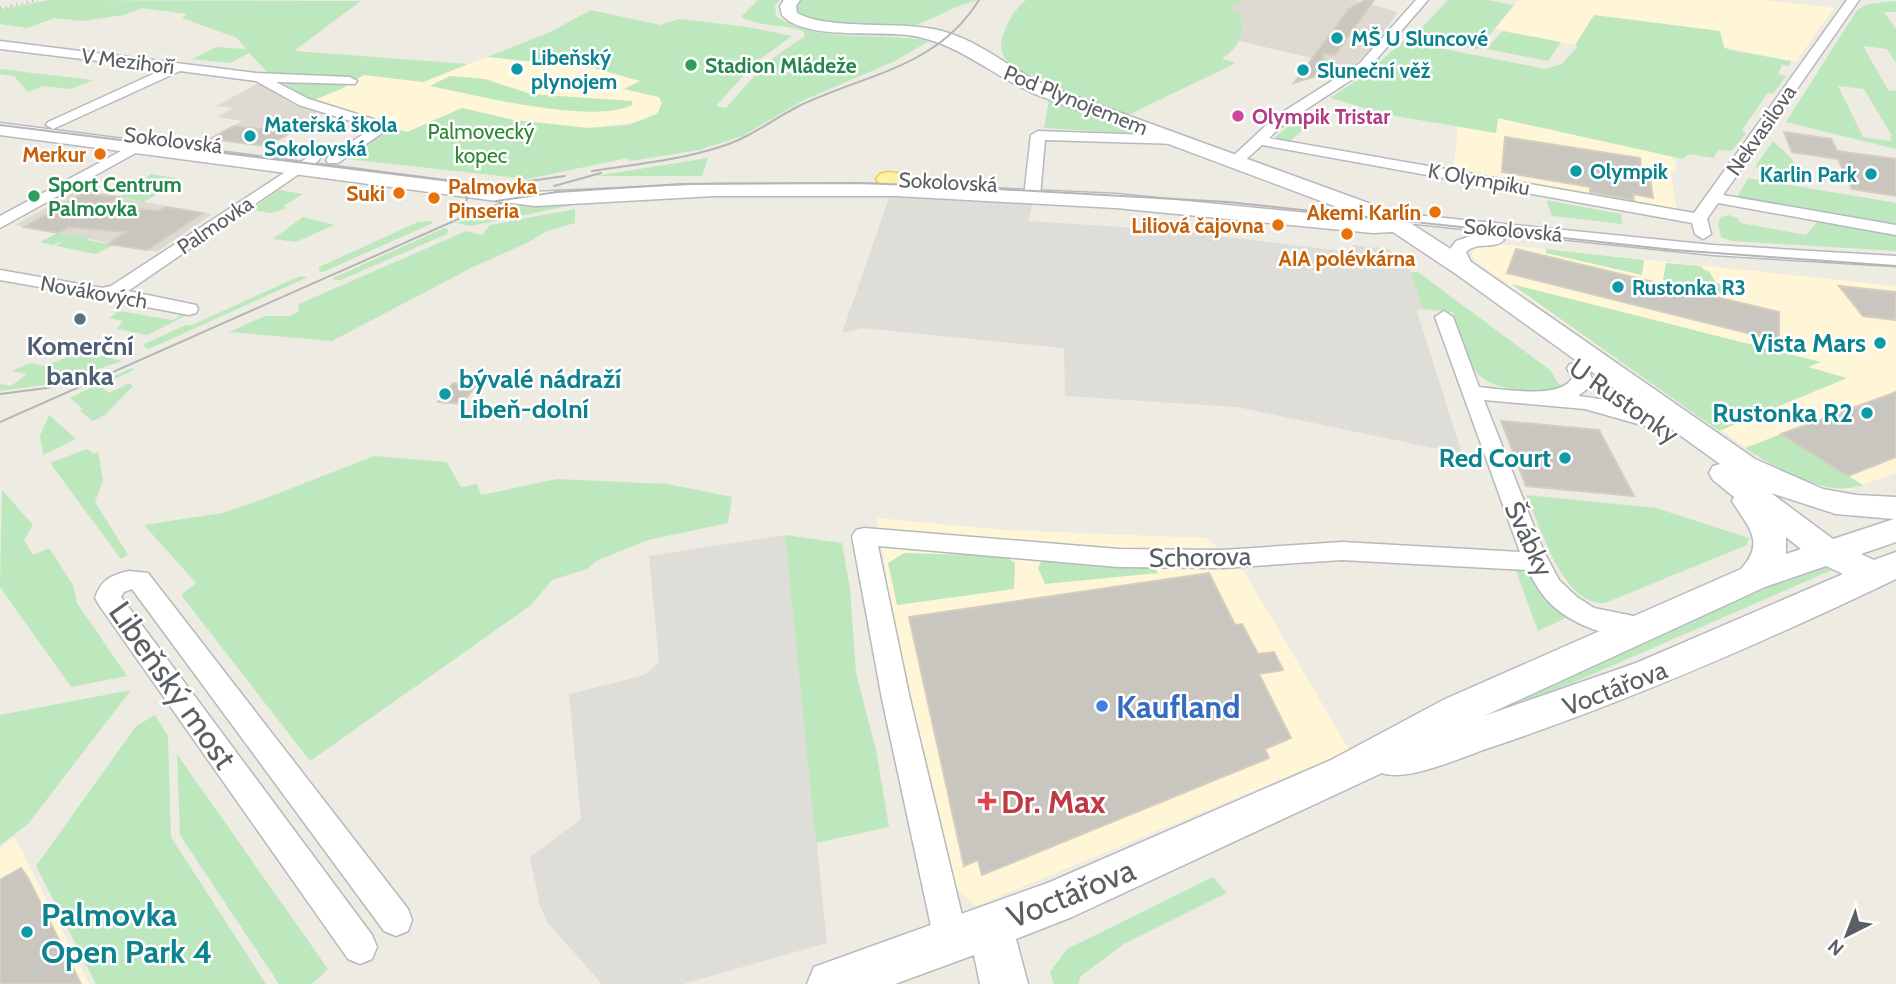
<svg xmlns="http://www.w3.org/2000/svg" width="1896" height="984" font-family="Cabin,sans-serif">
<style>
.commercial{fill:#fff5d7}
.industrial{fill:#dfddd7}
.education{fill:#dedad1}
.green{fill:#bde8bd;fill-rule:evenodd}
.building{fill:#c9c6bf;stroke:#d4cdc0;stroke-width:2}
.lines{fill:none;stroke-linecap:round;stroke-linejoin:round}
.street-casing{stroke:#b5b9be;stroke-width:3}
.secondary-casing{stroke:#b6bac0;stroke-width:3}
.primary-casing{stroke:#fbc74f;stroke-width:3}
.street{fill:#fff;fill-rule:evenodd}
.secondary{fill:#fff;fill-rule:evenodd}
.primary{fill:#ffefa7;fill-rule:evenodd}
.tram{stroke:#b4b5b5;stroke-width:2}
.rail{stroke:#b4b5b5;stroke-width:2.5;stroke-dasharray:1 4.5;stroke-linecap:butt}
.culture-dot{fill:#0f9aa8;stroke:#fff;stroke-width:2.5}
.leisure-dot{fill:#2e9e5b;stroke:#fff;stroke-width:2.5}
.hotel-dot{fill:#d1479c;stroke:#fff;stroke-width:2.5}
.food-dot{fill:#e8710a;stroke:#fff;stroke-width:2.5}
.service-dot{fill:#5c6f8a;stroke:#fff;stroke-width:2.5}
.shop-dot{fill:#3f7fe0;stroke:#fff;stroke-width:2.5}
.health-dot{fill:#e0444e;stroke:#fff;stroke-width:2.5}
.labels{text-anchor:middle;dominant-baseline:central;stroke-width:5;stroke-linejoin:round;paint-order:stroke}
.far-culture-label{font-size:21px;font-weight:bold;fill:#0d838f;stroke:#fff;text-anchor:start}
.far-street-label{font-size:21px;fill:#5a5f64;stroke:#fff}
.far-leisure-label{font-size:21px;font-weight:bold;fill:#27864d;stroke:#fff;text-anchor:start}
.far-hotel-label{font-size:21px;font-weight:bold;fill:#b23c85;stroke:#fff;text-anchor:start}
.far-park-label{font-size:21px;fill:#2e8731;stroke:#fff}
.far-food-label{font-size:21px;font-weight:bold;fill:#c56008;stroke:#fff;text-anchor:end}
.culture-label{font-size:26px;font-weight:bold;fill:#0d838f;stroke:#fff;text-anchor:end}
.service-label{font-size:26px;font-weight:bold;fill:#4e5e75;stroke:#fff}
.street-label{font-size:26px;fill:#5a5f64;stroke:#fff}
.near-street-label{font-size:32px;fill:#5a5f64;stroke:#fff}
.near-shop-label{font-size:32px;font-weight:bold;fill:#366cbe;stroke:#fff;text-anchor:start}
.near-health-label{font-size:32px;font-weight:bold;fill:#be3a42;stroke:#fff;text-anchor:start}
.near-culture-label{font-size:32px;font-weight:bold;fill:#0d838f;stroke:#fff;text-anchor:start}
</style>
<rect width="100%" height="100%" fill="#eeebe2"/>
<!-- commercial -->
<path class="commercial" d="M1519,0H1765L1834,8L1796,62L1724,47L1578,46L1495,29Z
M487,57L595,68L641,81L625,89L659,97L662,101L660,111L639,122L589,128L514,120L462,108L407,132L311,101L341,89L364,75L423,82Z
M1498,118L1672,156L1676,164V171L1671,172L1676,209L1453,170L1458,127L1496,133Z
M1499,244L1896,286V473L1848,490L1761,458L1478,263L1472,256V252L1477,247Z
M877,518L1006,530L1207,538L1245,573L1350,751L976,906L934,868Z
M15,837L89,984H0V848Z"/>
<!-- industrial -->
<path class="industrial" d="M890,195L1033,203L1028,221L1168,230L1352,252V245L1389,249L1411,272L1423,309L1417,311L1462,454L1237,407L1065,396L1064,348L862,328L842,333Z
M785,535L827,943L683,984H602L547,922L540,906L530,857L581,819L569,694L645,675L659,662L649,556Z"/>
<!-- education -->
<path class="education" d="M1244,0H1355L1398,12L1372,49L1351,67L1239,41L1241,34L1238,12L1227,8Z
M259,83L291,103L321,114L266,147L209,139L242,121L217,117L233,108L216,106Z
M76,191L144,202L212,214L157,252L15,225Z"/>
<!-- green -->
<path class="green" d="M50,0L361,1L294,51L468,64L423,82L364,75L341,89L311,101L269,74L249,53L230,63L192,59L216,47L246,49L237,38L182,18L187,14L142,8L124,15L82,21L55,18L27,28L0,24V9Z
M758,0H780L775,5L776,16C818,45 881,31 929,41L895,61L804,100L742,136L699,150L630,161L627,158L528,179L347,159L390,127L407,132L462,108L514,120L589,128L628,125L657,114L662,103L659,97L624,89L640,81L594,68L487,57L548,33L591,10L660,25L679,19L748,27L792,36L756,62L716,106L726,108L766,63L805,36L803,31C783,24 759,27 741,17Z
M800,0H978C955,5 938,17 916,25C898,32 813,24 797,13L795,8Z
M1026,0H1244L1228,8L1238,12C1247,31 1239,47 1222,59L1236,63L1126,116L1055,90L1061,83C1035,77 989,68 1004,32C1009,19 1015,9 1026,0Z
M1448,0H1487L1514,5L1478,49L1413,37Z
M1896,1V12H1884L1896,29V63L1887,49L1863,46L1888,90L1896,91V149L1786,122L1857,10L1868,4ZM1838,86L1864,89L1892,136L1890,137L1892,141L1863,137Z
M1594,15L1720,31L1724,47L1729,50L1791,61L1789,66L1782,65L1778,74L1786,76L1774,93L1767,94L1742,130L1746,134L1731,151L1718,150L1714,158L1689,154L1683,159L1498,118L1496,133L1389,115L1330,98L1365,75L1403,41L1546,69L1562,64L1578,46L1575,45Z
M1502,31L1561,42L1548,61L1487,49Z
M0,69L93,80L71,89L43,86L28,92L14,76L0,74Z
M450,76L485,79L531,94L632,101V105C591,125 476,95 430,86Z
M1049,100L1144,134L1044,128Z
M1304,114L1331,117L1325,123L1313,121L1289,142L1275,137Z
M1773,141L1792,159L1797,171L1779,172L1755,167Z
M708,158L702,176H595Z
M151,174L181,179L144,202L119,197Z
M1748,178L1896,203V224L1737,197Z
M279,190L303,194L283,206L287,208L271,213L250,210Z
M1546,200L1621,214L1622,224L1552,216Z
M516,202L569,204V206L470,226L456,223Z
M575,209V223L547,231L529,242L473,267L332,341L229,332L265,316H290L298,312L299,304L466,231L482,235L490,225Z
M1729,215L1737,218L1741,223L1806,235L1819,220L1896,232V251L1732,241L1721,237L1718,224L1721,217Z
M303,217L334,225L296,242L273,239Z
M431,221L433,223L323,272L319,271V267L418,222Z
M444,228L448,229L447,234L341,280H334L333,278Z
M58,233L89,238L87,240L114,245L95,254L56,246L62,241L53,245L40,242Z
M1546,249L1644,260L1642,275L1546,253Z
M1666,263L1701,266L1704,270L1709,271L1716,283L1730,287V296L1663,280Z
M1411,272H1418L1550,370L1558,383L1567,387C1542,393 1490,394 1474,369C1464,353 1460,330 1453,312L1423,309Z
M300,276L308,277L149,349L145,348L144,344L186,325H192Z
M1511,284L1821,362L1808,367L1847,378L1719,431Z
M119,311L173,320L182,314L187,315L147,335L117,329L123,321L109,318Z
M81,351L122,361L57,383L0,391V384L11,386L27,374L12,371L31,363L45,366Z
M131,368L134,370L100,386L109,393L129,383L133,386L105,415L93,421L80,411L83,409L70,398Z
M49,415L76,439L43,455L40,436Z
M1781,434L1863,485C1829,499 1774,467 1745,448Z
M87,449L94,454L98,452L103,480L95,502L128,555L121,559L50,463Z
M374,456L447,462L461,487L477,484L481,495L557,479L667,484L732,497L728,523L648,540L596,561L587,569L552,580L530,606L310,761L181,595L196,583L144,525L222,513L261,500Z
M2,490L33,525L24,540L33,555L49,548L73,585L77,603L127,676L71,687L0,587Z
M1526,495L1656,508L1749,538L1747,545L1605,603C1563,606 1541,528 1526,495Z
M785,535L842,543L850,589L856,673L876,750L889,827L816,843Z
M904,553L1005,556L1015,563L1014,589L897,605L888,563Z
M1053,560L1155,568L1158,573L1045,584L1038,568L1041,562Z
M1822,563L1832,570L1499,715L1493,710Z
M1515,568L1534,578L1572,615L1538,631Z
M131,690L28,824L0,845V715Z
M155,715L168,736L171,837L266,984H96L36,866L136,726Z
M177,754L328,969L312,984H279L180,835Z
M1213,877L1227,893L1124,944L1081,976L1078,984H1054L1050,972L1067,949Z"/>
<!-- building -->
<path class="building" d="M1365,0H1374L1335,55L1323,53L1326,73L1294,83L1349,9Z
M234,126L260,129L290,133L267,146L210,139Z
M1784,132L1831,139L1837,151L1896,159V196L1852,189L1838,159L1792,152Z
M1505,137L1640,158L1641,168L1649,170L1653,198L1633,194L1634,200L1590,192V187L1502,172Z
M85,192L119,197L104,206L159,211L166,207L203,213L147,250L108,244L126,232L69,227L59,233L24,227Z
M1516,249L1779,312V341L1507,273Z
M1839,286L1896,292V320L1863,316Z
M453,383L476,385L462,404L438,402Z
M1896,392V457L1848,476L1781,434Z
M1501,421L1599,430L1634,496L1526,486Z
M1209,573L1235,625L1242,624L1258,654L1274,652L1283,670L1259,674L1291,738L1265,749L1269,758L982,875L978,860L964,866L909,617Z
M21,868L27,876L81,984H0V880Z"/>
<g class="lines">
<defs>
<path id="street" d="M1416,0H1428L1368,69L1285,123L1269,138L1694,213L1847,0H1859L1723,195L1896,225V235L1718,203L1707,219L1711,234L1703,239L1695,234L1692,223L1262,145L1241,164H1231L1229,161L1231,158L1275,117L1360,63Z
M0,41L256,73L350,77L357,81L355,84L276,82L309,99L389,124L391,127L338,163H328L326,160L328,157L373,128L299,105L256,81L180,71L53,129L46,125L48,122L164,69L0,49Z
M1038,131L1179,136L1186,140L1179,144L1045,140L1040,196L1032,201L1024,196L1031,135Z
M136,143L141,144L143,147L141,150L0,228V216Z
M313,154L318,155L320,158L318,161L128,291L196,305L198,309L196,313L189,315L126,303L113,297L102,298L0,280V270L102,288L111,286Z
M1385,212L1713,245L1896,256V266L1713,255L1379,220L1377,217Z
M1477,234L1496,235L1504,240C1494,250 1477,241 1466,252L1474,269L1471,273H1459L1448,252L1456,241Z
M1444,311L1453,317L1479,387C1501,389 1561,400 1572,378L1567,368L1570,364H1584L1592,378L1587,389L1578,396C1596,398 1653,407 1663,421L1659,426L1652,428L1585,409L1484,400L1544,552L1559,580L1577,597L1594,608L1653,620L1657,627L1653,634C1622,644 1572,626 1550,603C1541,594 1534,582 1528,570L1342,560L1223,568L1118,567L878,546L910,699L968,940L963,952L951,957L939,952L934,940L882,699L852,536L856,530L864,528L1118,549L1223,550L1342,542L1520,552L1435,317Z
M129,571L148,573L408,909L412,920L408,931L396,936L384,931L132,589L124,592L121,597L372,935L377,947L372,959L360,964L348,959L99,605L95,598C101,580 111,575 129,571Z"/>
<path id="secondary" d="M784,0H800L796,6L797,13C829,31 902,20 942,31C980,41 1012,70 1047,86L1393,212L1474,264L1755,459L1823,489L1856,495L1896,497V542L1861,554L1874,560L1896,552V579C1762,643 1625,703 1483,750C1458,759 1406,782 1382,773L1072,917L1016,939L1028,984H980L974,955L895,984H807L814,967L1050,882L1331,760L1445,699L1741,569C1766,542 1748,527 1732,501L1734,497L1713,480L1709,473L1713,466L1720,464L1456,274L1393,232L1373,233L1116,208L896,196H714L535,206L0,135V123L535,192L714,184H896L1116,194L1369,219L1035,94C989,74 958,42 908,35C876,31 804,40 782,15L780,6ZM1771,493L1836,514L1894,519L1833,539ZM1786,537L1801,549L1786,554ZM1826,566L1843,574L1636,663L1484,716L1765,587Z"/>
<path id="primary" d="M888,172L906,174L910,179L906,184H880L876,179L880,174Z"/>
</defs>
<!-- street casing -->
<use href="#street" class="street-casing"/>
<!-- secondary casing -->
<use href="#secondary" class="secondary-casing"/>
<!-- primary casing -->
<use href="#primary" class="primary-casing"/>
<!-- street -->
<use href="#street" class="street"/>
<!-- secondary -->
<use href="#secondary" class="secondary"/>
<!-- primary -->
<use href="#primary" class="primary"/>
<!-- tram -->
<path class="tram" d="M0,125L522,190
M592,171C636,164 681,160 723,146C751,137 773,119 799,106C865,74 937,68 979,0
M509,184L565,176
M554,186L601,173
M496,201L557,192L681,184L855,183L945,186L1228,202L1674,250L1896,266
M450,218L462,209L467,199L464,190L452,184
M0,394L47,388L78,380
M0,422L472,213L508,201"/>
<!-- rail -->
<path class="rail" d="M0,8L38,0"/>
</g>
<!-- markers -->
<g class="culture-dot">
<circle cx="1337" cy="38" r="7"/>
<circle cx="517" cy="69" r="7"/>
<circle cx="1303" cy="70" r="7"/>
<circle cx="250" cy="136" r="7"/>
<circle cx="1576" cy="171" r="7"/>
<circle cx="1871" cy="174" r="7"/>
<circle cx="1618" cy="287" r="7"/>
<circle cx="1880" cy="343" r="7"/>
<circle cx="445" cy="394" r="7"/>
<circle cx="1867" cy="413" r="7"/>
<circle cx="1565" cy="458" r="7"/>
<circle cx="27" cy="932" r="7"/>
</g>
<g class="leisure-dot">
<circle cx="691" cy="65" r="7"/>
<circle cx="34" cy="196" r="7"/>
</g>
<circle class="hotel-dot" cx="1238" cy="116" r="7"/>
<g class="food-dot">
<circle cx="100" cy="154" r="7"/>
<circle cx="399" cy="193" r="7"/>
<circle cx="434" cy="198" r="7"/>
<circle cx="1435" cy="212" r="7"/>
<circle cx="1278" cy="225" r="7"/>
<circle cx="1347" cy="234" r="7"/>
</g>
<circle class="service-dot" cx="80" cy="319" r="7"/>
<circle class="shop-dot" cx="1102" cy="706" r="7"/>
<path class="health-dot" d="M983.5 790.5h7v7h7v7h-7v7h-7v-7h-7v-7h7z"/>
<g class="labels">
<!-- far-culture labels -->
<g class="far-culture-label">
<text x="1351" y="38">MŠ U Sluncové</text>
<text x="531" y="57">Libeňský<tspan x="531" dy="24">plynojem</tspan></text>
<text x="1317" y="70">Sluneční věž</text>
<text x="264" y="124">Mateřská škola<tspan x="264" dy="24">Sokolovská</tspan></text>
<text x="1590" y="171">Olympik</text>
<text x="1857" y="174" text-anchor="end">Karlin Park</text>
<text x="1632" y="287">Rustonka R3</text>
</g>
<!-- far-street labels -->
<g class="far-street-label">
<text transform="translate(128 61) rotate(7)">V Mezihoří</text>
<text transform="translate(1076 100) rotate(22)">Pod Plynojemem</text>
<text transform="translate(1761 130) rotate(-55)">Nekvasilova</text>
<text transform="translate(173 140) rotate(7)">Sokolovská</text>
<text transform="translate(1479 179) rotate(10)">K Olympiku</text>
<text transform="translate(948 182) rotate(3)">Sokolovská</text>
<text transform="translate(215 225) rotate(-34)">Palmovka</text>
<text transform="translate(1513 230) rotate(5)">Sokolovská</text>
<text transform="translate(94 292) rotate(10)">Novákových</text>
</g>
<!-- far-leisure labels -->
<g class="far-leisure-label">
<text x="705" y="65">Stadion Mládeže</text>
<text x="48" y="184">Sport Centrum<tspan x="48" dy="24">Palmovka</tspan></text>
</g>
<!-- far-hotel labels -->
<g class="far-hotel-label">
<text x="1252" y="116">Olympik Tristar</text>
</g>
<!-- far-park labels -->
<g class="far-park-label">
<text x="481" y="131">Palmovecký<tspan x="481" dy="24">kopec</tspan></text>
</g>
<!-- far-food labels -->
<g class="far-food-label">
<text x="86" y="154">Merkur</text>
<text x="448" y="186" text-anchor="start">Palmovka<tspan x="448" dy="24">Pinseria</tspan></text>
<text x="385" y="193">Suki</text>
<text x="1421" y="212">Akemi Karlín</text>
<text x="1264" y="225">Liliová čajovna</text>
<text x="1347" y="258" text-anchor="middle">AIA polévkárna</text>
</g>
<!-- culture labels -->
<g class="culture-label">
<text x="1866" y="343">Vista Mars</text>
<text x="459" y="379" text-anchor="start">bývalé nádraží<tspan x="459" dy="30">Libeň-dolní</tspan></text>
<text x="1853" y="413">Rustonka R2</text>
<text x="1551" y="458">Red Court</text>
</g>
<!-- service labels -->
<g class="service-label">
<text x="80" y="346">Komerční<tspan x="80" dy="30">banka</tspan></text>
</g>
<!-- street labels -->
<g class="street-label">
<text transform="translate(1624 401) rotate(35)">U Rustonky</text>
<text transform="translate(1529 539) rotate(65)">Švábky</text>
<text transform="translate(1200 557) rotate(-1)">Schorova</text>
<text transform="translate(1615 688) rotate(-21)">Voctářova</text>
</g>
<!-- near-street labels -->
<g class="near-street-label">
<text transform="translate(173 685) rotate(55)">Libeňský most</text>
<text transform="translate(1071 893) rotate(-22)">Voctářova</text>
</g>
<!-- near-shop labels -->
<g class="near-shop-label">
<text x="1116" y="706">Kaufland</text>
</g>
<!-- near-health labels -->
<g class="near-health-label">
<text x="1001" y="801">Dr. Max</text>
</g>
<!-- near-culture labels -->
<g class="near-culture-label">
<text x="41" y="914">Palmovka<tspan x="41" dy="37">Open Park 4</tspan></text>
</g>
</g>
<!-- north arrow -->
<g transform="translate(1847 935) rotate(222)" stroke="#ffffff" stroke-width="5" paint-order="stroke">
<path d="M0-5L12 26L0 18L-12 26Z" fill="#5a5f64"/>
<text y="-10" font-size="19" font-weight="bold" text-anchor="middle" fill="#5a5f64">N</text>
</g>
</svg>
